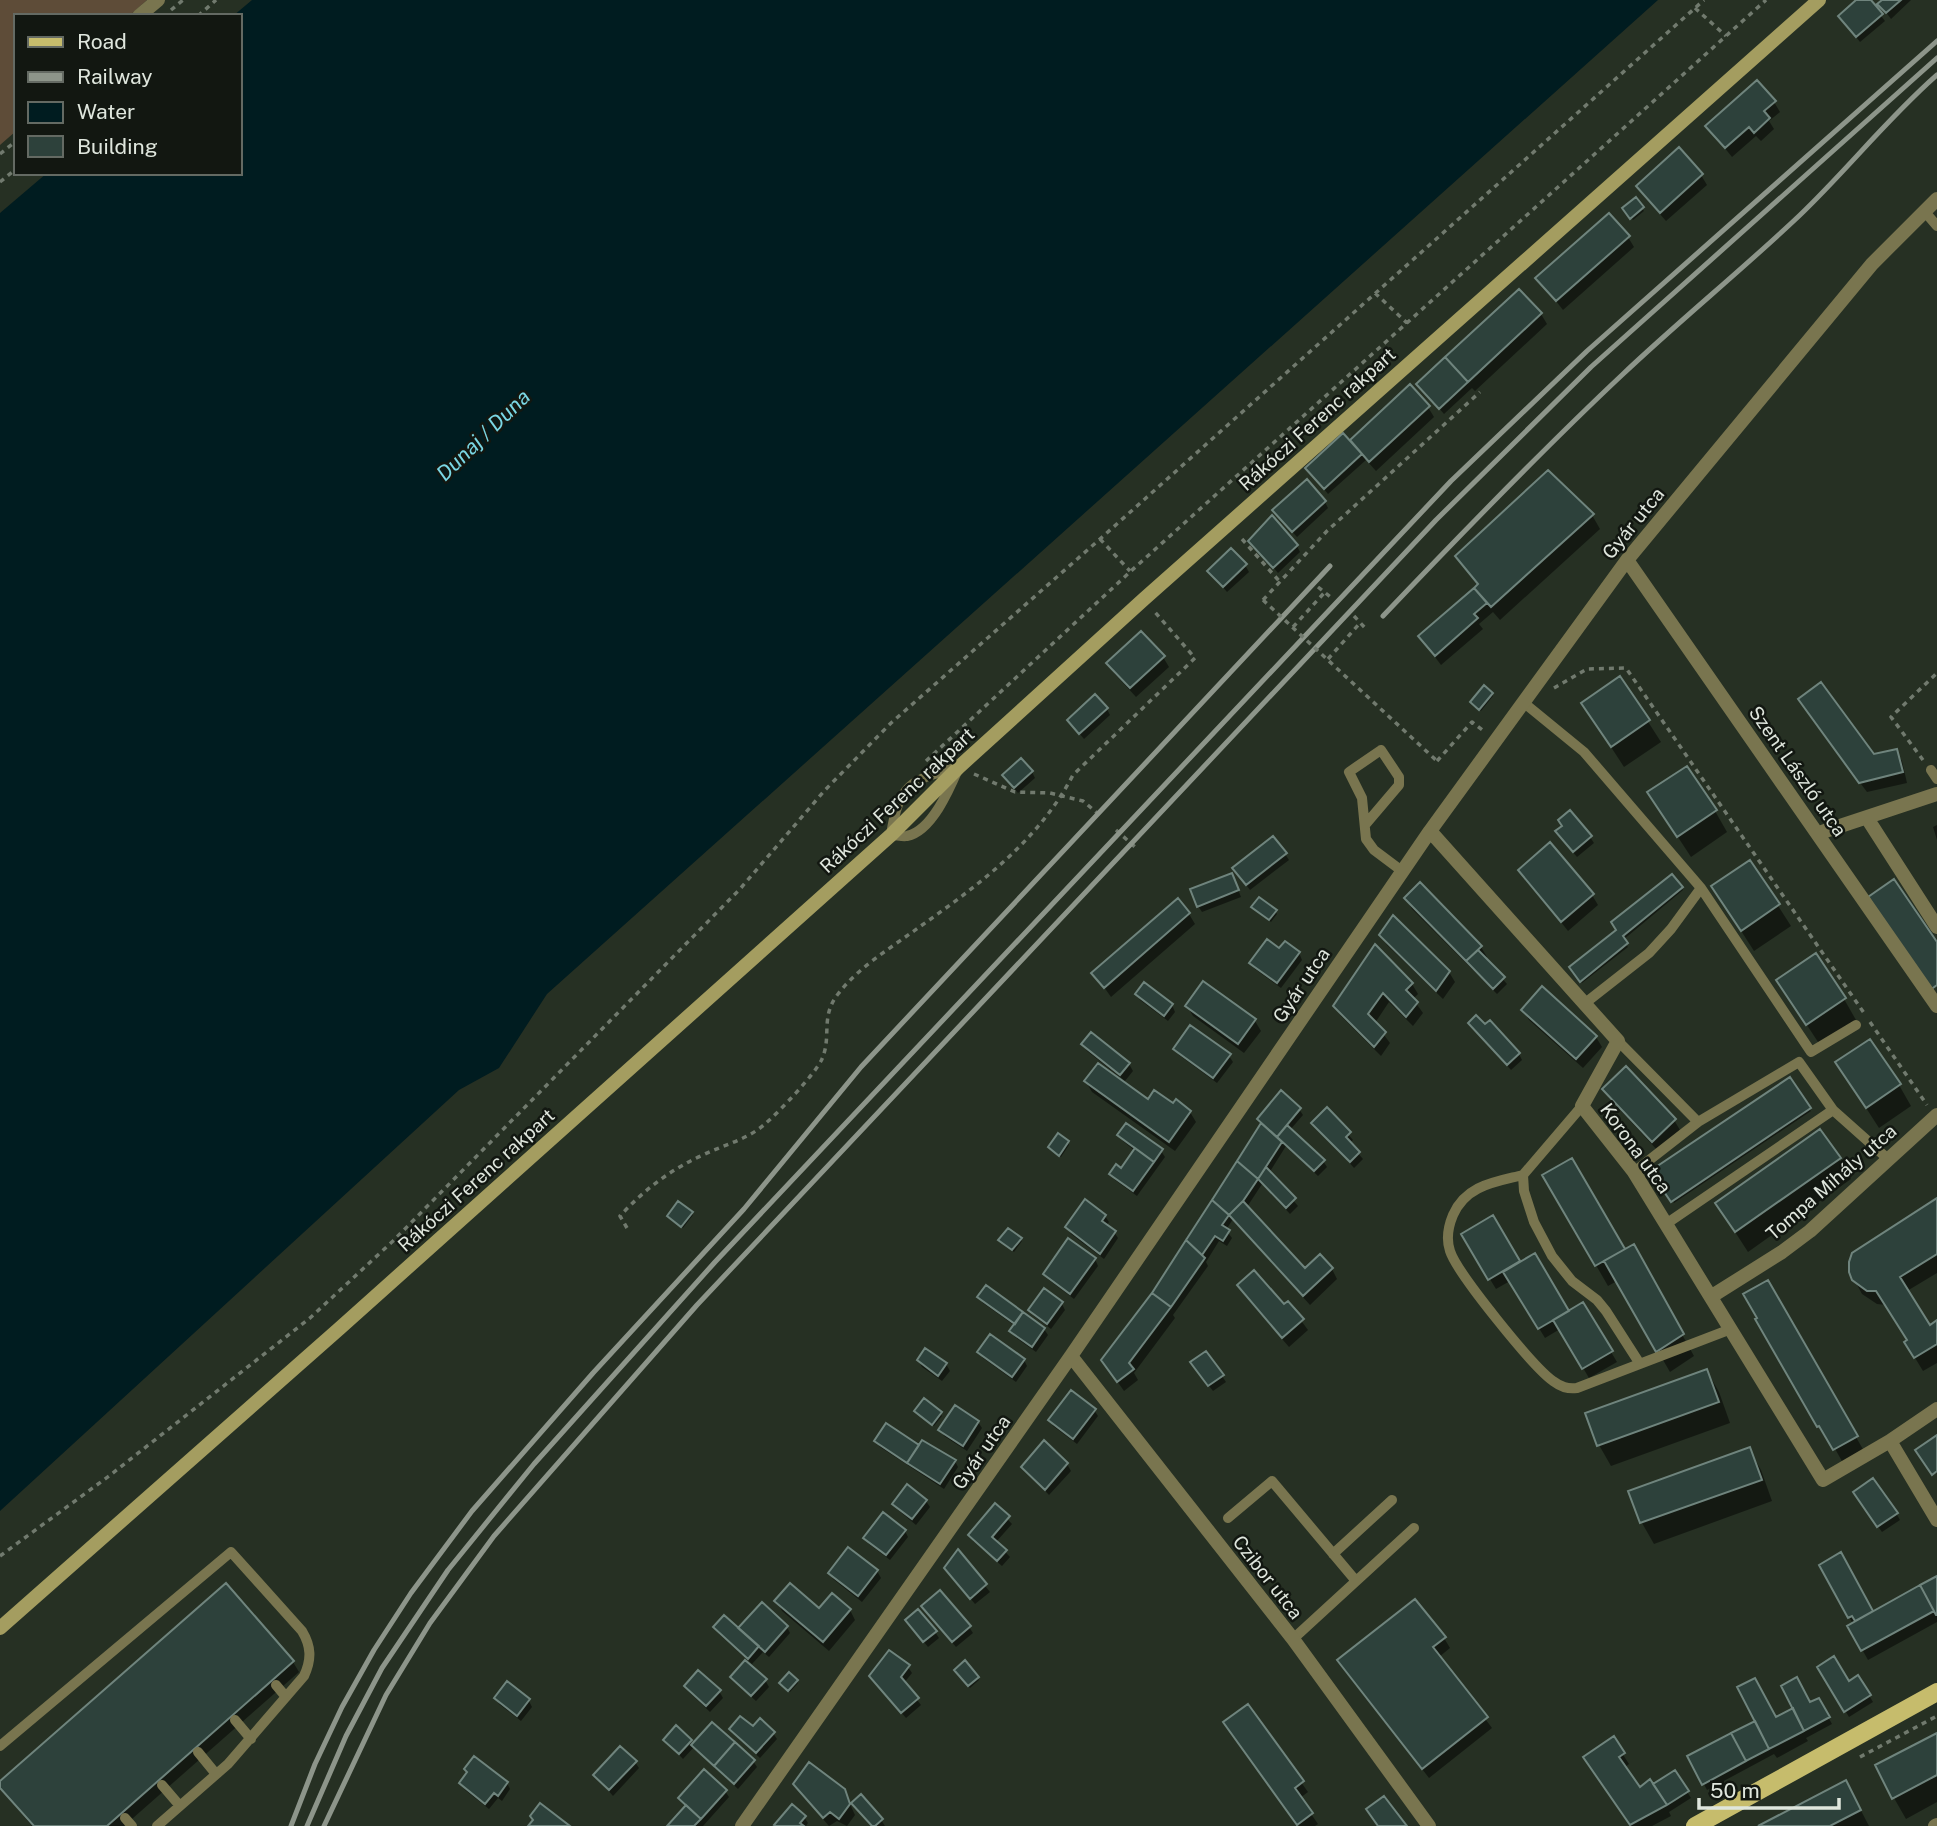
<svg xmlns="http://www.w3.org/2000/svg" width="1937" height="1826" font-family="'Public Sans',sans-serif">
<style>
.green{fill:#5e4c38}
.water{fill:#001c20}
.shadow{fill:#0007}
.building{fill:#2d413b;stroke:#6f847d;stroke-width:2}
.lines{fill:none;stroke-linecap:round;stroke-linejoin:round}
.path{stroke:#717a6e;stroke-width:3.5;stroke-dasharray:5 5;stroke-linecap:butt}
.lane{stroke:#79754f;stroke-width:10}
.street{stroke:#79754f;stroke-width:14}
.secondary{stroke:#a49d60;stroke-width:14}
.primary{stroke:#c6bc6c;stroke-width:18}
.rail{stroke:#8d958a;stroke-width:5}
.path-bridge{stroke:#717a6e;stroke-width:3.5;stroke-dasharray:5 5;stroke-linecap:butt}
.labels{text-anchor:middle;dominant-baseline:central;stroke-width:5;stroke-linejoin:round;paint-order:stroke}
.street-label{font-size:19px;fill:#dfe6dd;stroke:#121711}
.water-label{font-size:21px;font-style:italic;fill:#7ad7e4;stroke:#121711}
</style>
<rect width="100%" height="100%" fill="#263023"/>
<!-- green -->
<path class="green" d="M0,0H147L129,16H16V131L0,145Z"/>
<!-- water -->
<path class="water" d="M252,0H1658L547,994L499,1068L459,1090L0,1511V213L47,173H240V16H233Z"/>
<!-- shadow -->
<path class="shadow" d="M1859,0H1869L1885,21L1860,42L1840,16Z
M1884,0H1911L1891,19L1880,4Z
M1774,102L1780,112L1769,121L1774,129L1761,141L1756,136L1732,157L1707,126Z
M1701,175L1707,185L1666,221L1644,196L1638,186Z
M1636,200L1644,211L1633,220L1625,211Z
M1628,237L1634,247L1563,310L1538,278Z
M1519,291L1541,314L1547,324L1475,391L1472,388L1444,414L1418,384Z
M1410,387L1428,407L1434,417L1376,471L1366,460L1328,494L1307,468L1350,442Z
M1325,502L1328,508L1297,537L1278,516Z
M1592,515L1600,529L1500,620L1493,612L1479,624L1483,629L1441,665L1420,637L1479,586L1457,556Z
M1250,541L1297,546L1300,552L1278,573Z
M1245,565L1249,572L1227,592L1209,571Z
M1163,657L1169,667L1136,697L1114,673L1108,663Z
M1620,678L1661,742L1624,767L1583,704Z
M1492,694L1493,696L1481,711L1474,705Z
M1107,709L1110,715L1084,739L1069,721Z
M1806,710L1873,756L1896,751L1902,761L1907,783L1867,792Z
M1032,772L1035,778L1018,793L1004,776Z
M1649,793L1715,811L1727,832L1691,857Z
M1937,825V840L1933,827Z
M1590,837L1594,843L1577,857L1561,838Z
M1285,854L1289,860L1250,890L1238,874Z
M1750,862L1791,926L1754,951L1713,887Z
M1520,870L1592,895L1598,905L1568,931Z
M1672,876L1683,890L1623,940L1628,947L1582,983L1571,968L1619,931Z
M1235,882L1241,897L1202,912L1198,906Z
M1406,899L1481,947L1487,957L1485,959L1507,984L1497,994L1412,909Z
M1253,907L1275,911L1277,914L1271,922Z
M1189,914L1195,924L1111,997L1094,973Z
M1381,935L1449,972L1455,982L1443,999L1387,945Z
M1375,947L1412,984L1418,994L1413,999L1423,1013L1413,1026L1389,1002L1375,1023L1390,1043L1381,1056L1341,1016L1335,1006Z
M1299,953L1302,960L1281,988L1255,969L1252,963Z
M1778,981L1844,999L1856,1020L1820,1045Z
M1137,994L1172,1005L1175,1012L1168,1021L1140,1000Z
M1187,1006L1255,1021L1261,1031L1244,1053L1193,1016Z
M1523,1010L1596,1037L1602,1047L1583,1068L1529,1020Z
M1470,1024L1519,1054L1522,1060L1511,1070Z
M1091,1034L1129,1064L1133,1071L1125,1081L1087,1051L1083,1045Z
M1175,1049L1229,1056L1233,1062L1217,1083L1179,1055Z
M1790,1079L1811,1111L1674,1203L1653,1171Z
M1086,1082L1148,1102L1173,1106L1190,1112L1196,1122L1175,1151L1092,1092Z
M1850,1083L1899,1085L1911,1106L1879,1128Z
M1604,1089L1674,1120L1680,1130L1658,1151L1610,1099Z
M1299,1109L1303,1115L1290,1130L1323,1161L1327,1167L1318,1176L1286,1146L1269,1173L1298,1206L1290,1214L1262,1184L1247,1207L1305,1271L1332,1269L1337,1279L1310,1305L1233,1219L1226,1230L1232,1238L1227,1246L1219,1241L1206,1262L1208,1266L1173,1315L1175,1318L1134,1373L1138,1380L1124,1391L1103,1361L1153,1293L1262,1125L1259,1120Z
M1327,1110L1353,1140L1349,1143L1363,1159L1354,1168L1314,1123Z
M1119,1135L1161,1151L1165,1157L1137,1196L1115,1180L1111,1174L1121,1170L1135,1151L1123,1141Z
M1068,1143L1069,1145L1061,1157L1050,1148Z
M1839,1159L1851,1179L1748,1252L1717,1204Z
M1571,1160L1624,1251L1633,1246L1694,1356L1670,1372L1617,1281L1608,1286L1544,1175Z
M1937,1200V1273L1907,1291L1929,1327L1937,1322V1363L1923,1371L1906,1343L1909,1341L1886,1305L1877,1304L1862,1294L1854,1279Z
M691,1213L693,1215L683,1228L669,1216Z
M1105,1216L1109,1222L1106,1226L1114,1232L1118,1238L1104,1259L1071,1234L1067,1227Z
M1492,1218L1520,1264L1568,1313L1583,1305L1617,1362L1589,1378L1560,1329L1545,1338L1510,1281L1496,1289L1463,1235Z
M1020,1239L1022,1241L1014,1252L1000,1241Z
M1095,1259L1098,1266L1074,1299L1049,1280L1045,1274Z
M1767,1283L1864,1451L1843,1463L1829,1438L1826,1439L1757,1320Z
M1239,1286L1284,1307L1288,1303L1308,1330L1289,1347L1245,1296Z
M979,1297L1044,1329L1048,1335L1036,1352L1015,1337L1011,1331L1015,1326L983,1303Z
M1062,1304L1065,1310L1051,1329L1034,1316L1030,1310Z
M979,1352L1024,1360L1027,1366L1016,1382L983,1358Z
M919,1361L946,1364L950,1371L942,1381L922,1367Z
M1196,1369L1222,1376L1226,1382L1213,1391Z
M1707,1371L1719,1392L1730,1423L1611,1466L1599,1445Z
M1094,1410L1098,1416L1077,1444L1053,1426L1050,1420Z
M917,1413H940L942,1416L934,1426Z
M978,1422L982,1428L967,1451L944,1436L941,1430Z
M876,1441L919,1447L955,1461L958,1467L944,1489L880,1447Z
M1749,1449L1761,1470L1772,1501L1654,1544L1642,1523L1630,1492Z
M1067,1464L1071,1471L1049,1495L1023,1467Z
M1858,1499L1896,1513L1900,1520L1882,1532Z
M926,1501L930,1507L916,1525L898,1510L894,1504Z
M995,1506L1012,1524L996,1542L1010,1557L1002,1566L973,1541L970,1535Z
M905,1531L908,1537L890,1560L869,1544L865,1538Z
M848,1549L877,1571L881,1578L862,1602L833,1579L830,1573Z
M958,1552L990,1592L975,1604L950,1574Z
M1840,1555L1873,1613L1937,1578V1622L1868,1660L1849,1626L1853,1624L1821,1565Z
M226,1585L293,1662L299,1672L124,1826H32L5,1794L0,1783Z
M777,1601L820,1610H850L855,1620L829,1651L782,1611Z
M927,1613L969,1627L973,1633L956,1647Z
M907,1621L935,1632L939,1638L928,1647Z
M787,1627L790,1633L769,1657L763,1652L752,1664L719,1634L715,1628L738,1631Z
M1444,1638L1450,1648L1439,1657L1492,1728L1429,1778L1339,1661Z
M965,1662L979,1680L970,1688L957,1672Z
M908,1667L912,1673L904,1683L921,1705L906,1718L875,1682Z
M1819,1668L1848,1683L1858,1677L1873,1702L1849,1717Z
M732,1677L765,1680L769,1687L756,1701L736,1683Z
M797,1681L798,1683L790,1692L783,1685Z
M686,1687L719,1691L723,1698L710,1712L690,1693Z
M496,1698L529,1701L532,1707L521,1721L499,1704Z
M1819,1700L1832,1724L1806,1738L1808,1741L1777,1758L1774,1754L1707,1790L1690,1757L1757,1722L1776,1719Z
M1247,1706L1308,1792L1300,1798L1318,1824L1315,1826H1299L1231,1732Z
M731,1729L773,1733L777,1739L760,1758L735,1735Z
M1937,1735V1802L1906,1819L1894,1798Z
M1613,1739L1629,1764L1624,1768L1639,1790L1653,1786L1675,1772L1691,1798L1669,1812L1671,1816L1652,1826H1631L1591,1768Z
M665,1740L690,1741L693,1745L753,1761L757,1767L738,1789L694,1747L683,1759Z
M635,1762L639,1768L613,1796L595,1775Z
M461,1783H507L510,1789L502,1801L498,1798L489,1809L465,1790Z
M795,1784L844,1791L855,1815L847,1826L837,1821L829,1826L801,1794Z
M725,1791L729,1797L703,1826H669L687,1807L680,1798Z
M853,1803L881,1820L885,1826H872Z
M1857,1803L1869,1826H1761Z
M804,1817L808,1823L806,1826H777Z"/>
<!-- building -->
<path class="building" d="M1856,0H1871L1883,14L1856,37L1838,16Z
M1882,0H1901L1886,13L1877,4Z
M1757,80L1776,101L1764,111L1770,118L1754,133L1749,127L1725,148L1705,126Z
M1679,147L1703,174L1660,213L1636,186Z
M1636,197L1644,207L1630,219L1622,208Z
M1609,213L1630,236L1556,301L1535,278Z
M1519,289L1542,313L1468,382L1445,357Z
M1445,357L1468,382L1439,409L1416,384Z
M1410,384L1430,406L1369,462L1350,440Z
M1343,433L1362,454L1324,489L1305,468Z
M1548,470L1594,514L1491,607L1474,588L1478,584L1455,556Z
M1307,479L1326,501L1292,532L1272,510Z
M1272,515L1298,545L1273,568L1248,541Z
M1231,548L1247,564L1223,587L1207,571Z
M1474,588L1487,603L1474,614L1478,618L1435,656L1418,636Z
M1141,631L1165,656L1130,688L1106,663Z
M1620,676L1650,720L1611,747L1581,703Z
M1821,682L1874,754L1897,749L1903,772L1859,783L1798,699Z
M1484,685L1493,693L1479,710L1470,702Z
M1095,694L1108,708L1079,734L1067,720Z
M1021,758L1033,771L1014,788L1002,775Z
M1687,766L1717,810L1677,837L1647,792Z
M1570,810L1592,836L1573,852L1555,831L1562,826L1558,820Z
M1273,836L1287,853L1246,885L1232,868Z
M1550,842L1594,894L1561,922L1518,870Z
M1750,860L1780,904L1741,931L1711,886Z
M1232,873L1239,890L1197,907L1190,889Z
M1672,874L1683,887L1623,936L1628,943L1580,982L1569,967L1616,930L1611,922Z
M1894,879L1937,942V985L1930,990L1868,897Z
M1420,882L1482,946L1466,961L1404,898Z
M1259,897L1277,910L1269,920L1251,907Z
M1178,898L1190,913L1104,988L1091,973Z
M1393,915L1450,971L1436,991L1379,935Z
M1267,939L1279,948L1285,941L1300,952L1277,983L1249,963Z
M1375,944L1413,983L1406,990L1418,1002L1406,1017L1383,993L1368,1014L1386,1032L1374,1047L1333,1006Z
M1478,950L1505,977L1493,989L1466,961Z
M1816,953L1846,998L1806,1025L1776,980Z
M1203,981L1256,1019L1238,1044L1185,1006Z
M1144,982L1173,1004L1164,1016L1135,994Z
M1542,986L1597,1036L1576,1059L1521,1010Z
M1476,1015L1485,1024L1490,1020L1520,1053L1507,1065L1468,1023Z
M1190,1025L1231,1054L1213,1078L1173,1049Z
M1091,1032L1130,1063L1120,1075L1081,1044Z
M1870,1039L1901,1084L1866,1108L1835,1062Z
M1098,1063L1148,1099L1154,1090L1173,1103L1176,1099L1191,1111L1169,1142L1084,1081Z
M1626,1066L1676,1119L1652,1142L1602,1089Z
M1790,1077L1811,1108L1671,1202L1650,1171Z
M1281,1090L1301,1108L1277,1137L1257,1119Z
M1327,1107L1351,1132L1346,1137L1360,1152L1350,1162L1311,1123Z
M1126,1123L1163,1149L1154,1162L1117,1135Z
M1261,1123L1282,1142L1258,1179L1237,1161Z
M1287,1125L1325,1160L1314,1171L1277,1137Z
M1820,1129L1841,1158L1735,1232L1715,1203Z
M1058,1133L1069,1141L1059,1156L1048,1147Z
M1135,1148L1154,1162L1133,1191L1109,1174L1116,1164L1121,1168Z
M1572,1158L1625,1249L1595,1266L1542,1175Z
M1237,1161L1258,1179L1243,1201L1229,1215L1212,1200Z
M1266,1167L1296,1198L1286,1208L1258,1179Z
M1937,1198V1254L1900,1277L1930,1325L1937,1320V1344L1914,1358L1904,1342L1907,1340L1876,1291H1867L1852,1280L1849,1272V1262L1852,1253Z
M1085,1199L1106,1215L1102,1221L1116,1231L1100,1254L1065,1227Z
M1212,1200L1229,1215L1222,1225L1230,1230L1223,1241L1215,1236L1202,1255L1186,1240Z
M678,1201L693,1212L681,1227L667,1216Z
M1243,1201L1305,1268L1320,1254L1333,1268L1303,1296L1229,1215Z
M1493,1215L1520,1261L1488,1280L1461,1234Z
M1008,1228L1022,1238L1012,1250L998,1240Z
M1068,1238L1096,1258L1070,1294L1043,1274Z
M1186,1240L1205,1258L1171,1307L1152,1293Z
M1634,1244L1684,1334L1656,1352L1604,1261Z
M1535,1253L1569,1311L1538,1329L1503,1272Z
M1254,1270L1284,1304L1288,1301L1304,1319L1282,1338L1237,1285Z
M1768,1280L1858,1436L1833,1450L1819,1426L1817,1427L1755,1319L1757,1318L1743,1294Z
M986,1285L1023,1312L1015,1324L977,1297Z
M1044,1288L1063,1302L1047,1324L1028,1310Z
M1152,1293L1171,1307L1129,1363L1134,1369L1117,1382L1101,1360Z
M1583,1302L1613,1351L1582,1369L1553,1320Z
M1023,1312L1045,1328L1032,1347L1009,1331Z
M990,1334L1025,1359L1012,1377L977,1352Z
M925,1348L947,1363L938,1376L917,1360Z
M1206,1351L1224,1375L1208,1386L1190,1362Z
M1707,1369L1719,1402L1597,1446L1585,1413Z
M1071,1390L1096,1409L1073,1439L1048,1420Z
M924,1398L942,1412L932,1425L914,1411Z
M955,1405L979,1421L963,1446L938,1430Z
M886,1423L919,1445L907,1463L874,1441Z
M1937,1435V1471L1932,1475L1915,1450Z
M922,1440L956,1460L940,1484L907,1463Z
M1044,1440L1068,1463L1045,1490L1021,1467Z
M1750,1447L1762,1480L1640,1523L1628,1491Z
M1873,1478L1898,1513L1877,1527L1853,1492Z
M907,1484L927,1500L912,1519L892,1504Z
M995,1503L1010,1516L992,1537L1007,1550L997,1561L968,1535Z
M883,1512L906,1530L886,1555L863,1538Z
M848,1547L878,1570L858,1596L828,1573Z
M958,1549L987,1584L970,1599L944,1568Z
M1841,1552L1873,1611L1855,1621L1852,1616L1848,1618L1819,1565Z
M1937,1576V1615H1936L1920,1585Z
M226,1583L294,1661L107,1826H34L0,1788V1781Z
M790,1583L819,1608L832,1593L851,1609L823,1642L774,1601Z
M1920,1585L1934,1611L1861,1651L1847,1626Z
M940,1590L971,1626L952,1642L921,1606Z
M1415,1599L1446,1637L1433,1647L1488,1717L1422,1769L1337,1660Z
M762,1602L788,1626L765,1652L738,1628Z
M918,1609L937,1631L923,1642L905,1620Z
M724,1615L759,1646L748,1659L713,1627Z
M889,1650L910,1665L901,1677L919,1698L901,1713L869,1676Z
M1834,1656L1849,1681L1858,1675L1871,1695L1844,1712L1817,1667Z
M745,1660L767,1679L751,1696L730,1677Z
M965,1660L979,1677L968,1686L954,1670Z
M698,1670L721,1690L706,1706L684,1686Z
M789,1672L798,1680L788,1691L779,1683Z
M1797,1677L1810,1702L1819,1698L1830,1717L1804,1731L1781,1686Z
M1755,1678L1776,1717L1793,1708L1804,1731L1769,1749L1737,1687Z
M507,1681L530,1699L517,1716L494,1698Z
M1248,1704L1304,1781L1295,1788L1313,1813L1297,1825L1223,1722Z
M740,1716L753,1726L760,1718L775,1732L756,1753L729,1729Z
M1755,1721L1769,1749L1746,1761L1731,1733Z
M712,1722L735,1742L714,1766L691,1745Z
M676,1725L692,1740L679,1754L663,1740Z
M1731,1733L1746,1761L1702,1785L1687,1756Z
M1937,1733V1775L1892,1799L1875,1765Z
M1614,1736L1625,1753L1619,1757L1640,1787L1650,1779L1667,1805L1630,1825L1583,1757Z
M735,1742L755,1760L734,1784L714,1766Z
M620,1746L637,1761L609,1790L593,1775Z
M474,1756L508,1782L498,1796L494,1793L485,1804L459,1783L467,1772L464,1769Z
M809,1762L845,1789L850,1804L839,1819L830,1812L823,1818L793,1784Z
M704,1769L727,1790L701,1819L678,1798Z
M1675,1770L1689,1791L1667,1805L1653,1784Z
M1846,1780L1861,1810L1830,1826H1758Z
M861,1794L883,1819L875,1826H872L851,1803Z
M1384,1796L1407,1826H1378L1366,1809Z
M540,1803L570,1826H528L533,1820L530,1816Z
M792,1804L806,1816L800,1823L804,1826H776L774,1825Z
M686,1805L701,1819L694,1826H667Z"/>
<g class="lines">
<!-- path -->
<path class="path" d="M1695,8L1726,36
M171,10L183,0
M198,16L216,0
M0,154L16,141
M0,182L16,169
M1375,293L1407,323
M1100,539L1130,571
M1242,539L1280,582
M1318,587L1333,599
M1263,600L1327,531L1480,392
M1354,616L1367,630
M1293,627L1325,592
M1328,659L1360,623
M1554,688L1587,669L1626,668L1864,1013
M1923,760L1891,717L1937,673
M926,761L1131,571L1766,0
M1437,761L1472,722L1485,732
M974,774L1015,792L1050,793L1083,801L1102,817
M1116,830L1135,847
M1870,1022L1927,1105
M627,1228L620,1216C645,1189 671,1169 705,1154C726,1144 749,1139 766,1123C779,1112 816,1073 822,1059C832,1036 820,1017 838,994C857,969 886,951 911,933C973,889 1037,844 1073,775L1195,658L1154,611
M0,1556L109,1476L310,1318L393,1241L740,889L825,790L891,723L1100,539L1704,0
M1860,1757L1937,1716"/>
<!-- lane -->
<path class="lane" d="M1925,212L1937,226
M1523,702L1584,752L1701,888L1811,1052L1856,1025
M959,767C950,788 932,831 907,836C903,837 896,835 891,835C899,782 912,780 959,767Z
M1931,770L1937,779
M1365,825L1399,785V777L1381,750L1349,772L1362,798L1366,839L1374,850L1402,871
M1584,1004L1649,953L1671,929L1701,888
M1618,1041L1698,1122
M1582,1106L1523,1175L1524,1191L1534,1222L1552,1256L1572,1281L1597,1300L1606,1311L1640,1364
M1634,1172L1698,1122L1799,1062L1833,1110L1888,1159
M1523,1175C1495,1182 1466,1185 1453,1215C1448,1227 1446,1239 1450,1251C1457,1273 1533,1367 1553,1381C1561,1387 1567,1389 1577,1388L1731,1329
M1666,1224L1833,1110
M1228,1518L1272,1481L1356,1581
M1333,1554L1392,1500
M1293,1639L1414,1528
M276,1685L286,1697
M235,1720L251,1739
M0,1746L231,1552L302,1631C311,1646 312,1659 304,1676L228,1764L157,1826
M198,1752L216,1774
M162,1785L180,1806
M125,1818L132,1826"/>
<!-- street -->
<path class="street" d="M139,16L158,0
M1627,560L1937,1006
M1867,818L1937,927
M1430,831L1618,1041L1582,1106L1634,1172L1823,1480L1890,1441L1937,1409
M1819,833L1937,794
M1712,1296L1782,1252L1810,1231L1937,1115
M1071,1356L1293,1639L1429,1826
M1890,1441L1937,1520
M742,1826L1071,1356L1430,831L1627,560L1872,264L1937,199
M1935,1826L1937,1825"/>
<!-- secondary -->
<path class="secondary" d="M0,1628L340,1328L891,835L959,767L1144,599L1819,0"/>
<!-- primary -->
<path class="primary" d="M1695,1826L1937,1692"/>
<!-- rail -->
<path class="rail" d="M1383,616C1461,534 1540,452 1622,375C1680,320 1742,270 1800,215C1847,170 1888,118 1937,75
M291,1826L315,1764L342,1707L374,1650L411,1593L472,1511L593,1373L744,1209L861,1067L1330,566
M307,1826L346,1736L382,1668L448,1570L534,1464L715,1262L1451,481L1587,351L1937,41
M324,1826L386,1695L430,1623L494,1536L697,1305L1436,520L1591,367L1937,58"/>
<!-- path-bridge -->
<path class="path-bridge" d="M1263,600L1437,761"/>
</g>
<g class="labels">
<!-- street labels -->
<g class="street-label">
<text transform="translate(1317 419) rotate(-42)">Rákóczi Ferenc rakpart</text>
<text transform="translate(1633 523) rotate(-51)">Gyár utca</text>
<text transform="translate(1798 771) rotate(55)">Szent László utca</text>
<text transform="translate(897 800) rotate(-43)">Rákóczi Ferenc rakpart</text>
<text transform="translate(1301 985) rotate(-56)">Gyár utca</text>
<text transform="translate(1636 1148) rotate(54)">Korona utca</text>
<text transform="translate(476 1180) rotate(-42)">Rákóczi Ferenc rakpart</text>
<text transform="translate(1831 1182) rotate(-41)">Tompa Mihály utca</text>
<text transform="translate(981 1452) rotate(-55)">Gyár utca</text>
<text transform="translate(1268 1577) rotate(52)">Czibor utca</text>
</g>
<!-- water labels -->
<g class="water-label">
<text transform="translate(483 435) rotate(-44)">Dunaj / Duna</text>
</g>
</g>
<!-- legend -->
<rect x="14" y="14" width="228" height="161" fill="#121711" stroke="#646a63" stroke-width="2"/>
<rect x="28" y="37" width="35" height="10" fill="#c6bc6c" stroke="#646a63" stroke-width="2"/>
<text x="77" y="49" font-size="21" fill="#dfe6dd">Road</text>
<rect x="28" y="72" width="35" height="10" fill="#8d958a" stroke="#646a63" stroke-width="2"/>
<text x="77" y="84" font-size="21" fill="#dfe6dd">Railway</text>
<rect x="28" y="102" width="35" height="21" fill="#001c20" stroke="#646a63" stroke-width="2"/>
<text x="77" y="119" font-size="21" fill="#dfe6dd">Water</text>
<rect x="28" y="136" width="35" height="21" fill="#2d413b" stroke="#646a63" stroke-width="2"/>
<text x="77" y="154" font-size="21" fill="#dfe6dd">Building</text>
<!-- scale -->
<path d="M1699 1798v10h140v-10" fill="none" stroke="#dfe6dd" stroke-width="3.5"/>
<text x="1710" y="1798" font-size="21" fill="#dfe6dd" stroke="#121711" stroke-width="5" paint-order="stroke">50 m</text>
</svg>
